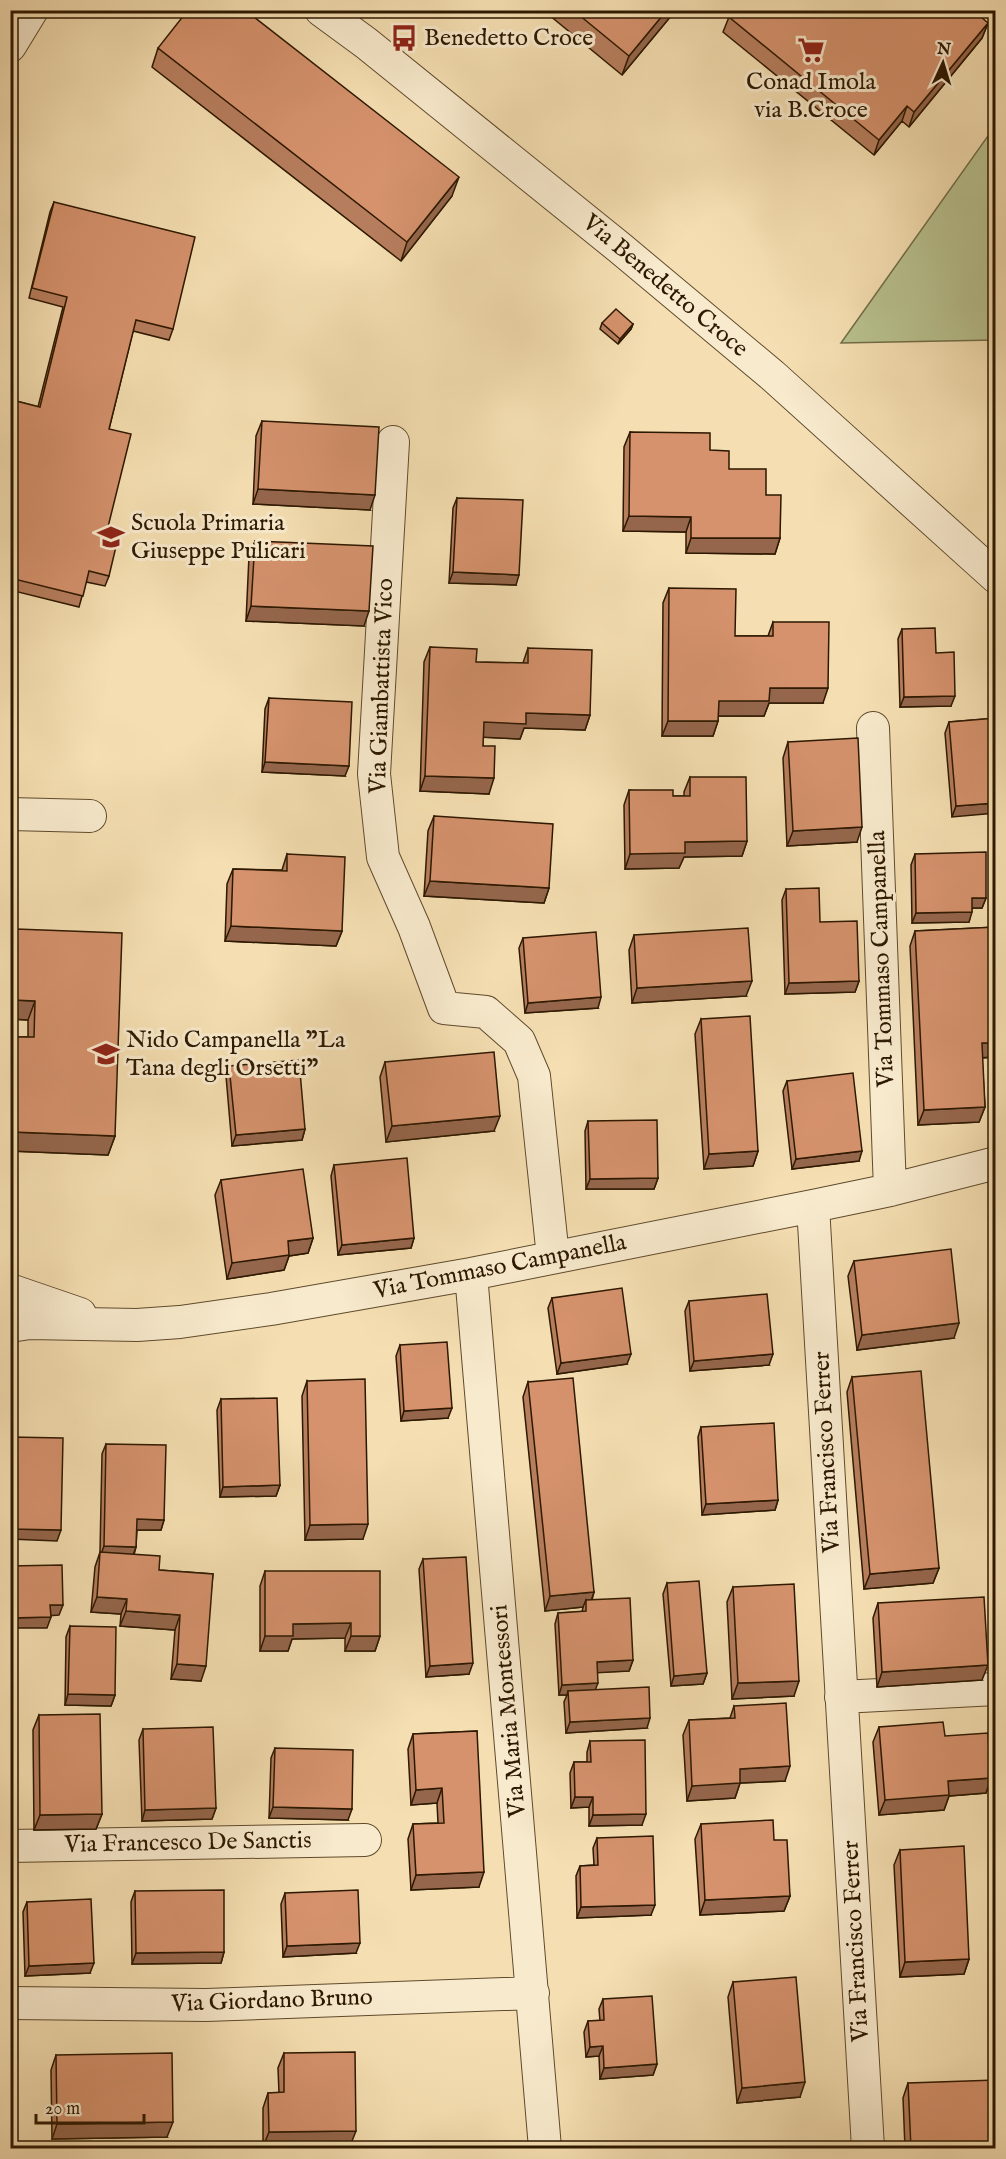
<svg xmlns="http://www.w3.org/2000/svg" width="1006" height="2159" font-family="'IM FELL English',serif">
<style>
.green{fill:#b8c28f;stroke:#726d48;stroke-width:1.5}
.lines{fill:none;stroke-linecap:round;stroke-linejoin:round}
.street-casing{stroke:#5f4a2c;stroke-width:34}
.street{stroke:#f8eacd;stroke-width:32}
.wall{fill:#b77e5e;stroke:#2d1800;stroke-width:1.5}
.shaded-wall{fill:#95664c;stroke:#2d1800;stroke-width:1.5}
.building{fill:#d5926d;stroke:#2d1800;stroke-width:1.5}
.labels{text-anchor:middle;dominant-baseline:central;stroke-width:6;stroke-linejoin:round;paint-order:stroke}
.poi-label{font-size:24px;fill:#2d1800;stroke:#f8eacd;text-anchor:start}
.street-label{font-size:24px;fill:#2d1800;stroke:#f8eacd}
</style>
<rect width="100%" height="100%" fill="#f5dfb2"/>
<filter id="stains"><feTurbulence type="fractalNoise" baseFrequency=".00333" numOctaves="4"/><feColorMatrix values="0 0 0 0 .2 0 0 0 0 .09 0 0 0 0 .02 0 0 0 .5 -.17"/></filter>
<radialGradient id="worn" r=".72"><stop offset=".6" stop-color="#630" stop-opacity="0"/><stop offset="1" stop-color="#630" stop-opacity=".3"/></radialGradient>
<!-- green -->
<path class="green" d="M995,126V340L841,343Z"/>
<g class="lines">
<defs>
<path id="street" d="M321,10L366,43L620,248L772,375L996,577
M10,46L32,10
M393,442L374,774L383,857L414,927L444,1008L486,1012L519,1041L534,1076L553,1257
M873,728L890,1190
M10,814L90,816
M813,1206L868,2148
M471,1274L545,2148
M10,1290L80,1314
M10,1326L30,1323L137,1325L180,1322L271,1309L471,1274L813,1206L890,1190L996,1163
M841,1697L996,1689
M10,1846L365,1840
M10,2003L206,2005L533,1993"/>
</defs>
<!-- street casing -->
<use href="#street" class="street-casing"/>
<!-- street -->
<use href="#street" class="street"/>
</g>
<!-- wall -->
<path class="wall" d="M543,10H676L622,75Z
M729,17L988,23L982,38L909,127L902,121L874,155L723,32Z
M158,48L452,196L401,261L152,67Z
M54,202L173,329L169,340L133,331L109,429L107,531L109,576L105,586L86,582L79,607L10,590V418L16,401L38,407L63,307L29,298L50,212Z
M602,323L633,324L631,329L618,344L600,329Z
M262,421L370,510L253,504L256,436Z
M630,432L710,450L729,469L766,495L780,538L775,554L686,553V532L623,531L624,447Z
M457,498L516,585L449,583L453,508Z
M255,541L364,626L246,621L249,556Z
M669,588L735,636H768L773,622L823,703H769L764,716H718V721L713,736H662L663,603Z
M902,629L936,653L951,706L900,707L898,639Z
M430,647L476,662L523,663L528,648L590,715L585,730L524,728L520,739L483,737V746L489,794L420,791L424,662Z
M269,698L345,776L262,772L265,709Z
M996,718L952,817L945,733L949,722Z
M788,742L857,842L787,846L783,758Z
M690,777L747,841L742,856L684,857L679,868L625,869L624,805L629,790L673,796H684V792Z
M434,816L549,888L544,903L424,896L428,831Z
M287,854L342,931L336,946L225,941L227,884L233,869L282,870Z
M915,854L986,898L982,908H972L969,922L912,923L911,865Z
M786,889L859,981L855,992L785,994L782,900Z
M996,927V1057L982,1058L985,1107L979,1122L918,1125L910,946L915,931Z
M16,929L115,1136L108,1155L10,1151V1050L15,1037H28V1020L10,1019V943Z
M634,935L746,996L632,1003L629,950Z
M523,938L598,1008L525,1013L519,948Z
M701,1019L758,1151L753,1166L704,1169L695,1034Z
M385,1062L494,1131L386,1142L380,1077Z
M229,1066L305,1129L302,1140L232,1146L226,1076Z
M787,1081L859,1161L792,1169L783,1091Z
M588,1121L658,1178L654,1189H586L585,1131Z
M334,1165L414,1238L411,1248L338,1255L331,1176Z
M221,1180L313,1238L308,1253L289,1256L284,1270L227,1279L215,1195Z
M854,1261L954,1338L857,1350L848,1276Z
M552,1298L627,1364L557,1374L548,1308Z
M689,1301L769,1365L690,1371L685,1311Z
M400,1345L448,1418L401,1421L396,1356Z
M852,1377L939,1568L933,1583L864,1589L847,1392Z
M307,1381L363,1539L305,1540L302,1396Z
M528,1382L594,1592L592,1600L633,1660L629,1671L597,1672L595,1690L647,1728L566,1733L564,1702L567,1695H559L555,1624L558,1613L582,1612L583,1607L545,1611L523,1397Z
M221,1399L280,1485L276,1496L220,1497L217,1410Z
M701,1427L778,1500L775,1510L702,1515L698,1437Z
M106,1444L164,1520L161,1530H137L136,1547L134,1555L159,1570L213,1574L201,1681L171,1679L175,1630L120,1626L121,1614L91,1612L95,1567L100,1552L102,1454Z
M423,1559L469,1674L426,1677L419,1569Z
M265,1571L380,1636L375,1651H345V1638L292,1639L288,1651H260V1586Z
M667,1583L707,1673L703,1684L671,1686L663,1594Z
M733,1587L794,1696L732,1699L727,1602Z
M878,1603L982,1680L877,1687L873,1618Z
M70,1626L115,1695L111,1706L65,1705L66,1637Z
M734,1706L785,1781L740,1783L735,1798L687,1801L683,1735L689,1720L730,1718Z
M39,1715L102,1814L96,1829L34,1830L33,1730Z
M879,1727L945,1736L991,1778L986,1793L949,1796L944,1810L879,1815L873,1742Z
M143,1729L216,1808L212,1819L142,1821L139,1740Z
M477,1731L479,1887L411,1890L408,1839L413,1824L438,1823L437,1803L411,1805L408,1749L413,1734Z
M590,1741L642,1825L589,1826V1807L571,1808L570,1773L574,1762H587V1752Z
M275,1748L348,1820L269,1818L271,1758Z
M701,1824L774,1840L790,1896L784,1911L700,1915L695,1839Z
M597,1838L651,1915L577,1918L576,1876L580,1866L594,1865L593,1848Z
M900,1850L969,1959L964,1974L900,1977L894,1865Z
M135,1891L224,1952L221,1963L132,1964L131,1902Z
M285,1893L356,1953L283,1957L281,1904Z
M27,1902L90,1973L25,1976L23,1912Z
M733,1982L800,2097L737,2103L728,1997Z
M603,1999L657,2064L653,2075L600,2079L599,2056L586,2057L584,2032L588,2021H600L599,2009Z
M284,2053L350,2146L263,2147V2108L268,2093H279L278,2068Z
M56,2055L167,2137L52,2139L51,2070Z
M908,2083L996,2148H905L903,2098Z"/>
<!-- shaded-wall -->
<path class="shaded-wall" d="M667,10H676L622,75L629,56Z
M988,23L982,38L909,127L914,112Z
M907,106L902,121L874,155L879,140Z
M459,177L452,196L401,261L407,242Z
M633,324L631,329L618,344L620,339Z
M258,489L375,495L370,510L253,504Z
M629,516L691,517L686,532L623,531Z
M691,538H780L775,554L686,553Z
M453,572L519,575L516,585L449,583Z
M251,606L369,611L364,626L246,621Z
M770,688H828L823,703H769L764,716H713L719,701Z
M955,696L951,706L900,707L904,697Z
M526,713L590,715L585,730L524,728L520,739L478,737L484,722Z
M668,721H718L713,736H662Z
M265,762L349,766L345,776L262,772Z
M425,776L494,778L489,794L420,791Z
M996,803V813L952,817L956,806Z
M862,827L857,842L787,846L793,831Z
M747,841L742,856L684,857L679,868L625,869L630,854L685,842Z
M430,881L549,888L544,903L424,896Z
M972,898H986L982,908H968Z
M972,912L969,922L912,923L916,913Z
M231,926L342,931L336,946L225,941Z
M752,981L746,996L632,1003L637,988Z
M859,981L855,992L785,994L789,983Z
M601,997L598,1008L525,1013L528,1003Z
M13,1000L35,1001L28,1020L10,1019V1006Z
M982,1043H996V1057L976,1058Z
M985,1107L979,1122L918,1125L924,1110Z
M500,1116L494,1131L386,1142L392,1126Z
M305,1129L302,1140L232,1146L236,1135Z
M12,1132L115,1136L108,1155L10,1151V1135Z
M758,1151L753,1166L704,1169L709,1154Z
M862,1151L859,1161L792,1169L796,1159Z
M658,1178L654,1189H586L590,1179Z
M313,1238L308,1253L289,1256L284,1270L227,1279L232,1263L288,1241Z
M414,1238L411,1248L338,1255L342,1245Z
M959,1323L954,1338L857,1350L862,1335Z
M631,1354L627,1364L557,1374L561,1363Z
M773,1354L769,1365L690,1371L694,1361Z
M452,1408L448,1418L401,1421L404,1411Z
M280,1485L276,1496L220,1497L223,1487Z
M778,1500L775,1510L702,1515L706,1504Z
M137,1519L164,1520L161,1530H133Z
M368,1524L363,1539L305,1540L310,1525Z
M10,1529L61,1530L57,1541L10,1539Z
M104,1546L136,1547L132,1558L100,1557Z
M939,1568L933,1583L864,1589L870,1574Z
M594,1592L589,1607L586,1600L583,1607L545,1611L550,1596Z
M97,1597L127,1599L121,1614L91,1612Z
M50,1605H63L59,1615L47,1616Z
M126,1611L180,1615L175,1630L120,1626Z
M51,1617L47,1628H10V1618Z
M351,1623L345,1638L292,1639L288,1651H260L265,1636L293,1624Z
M351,1636H380L375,1651H345Z
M633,1660L629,1671L593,1673L597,1662Z
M473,1663L469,1674L426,1677L430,1666Z
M177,1664L206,1666L201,1681L171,1679Z
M988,1665L982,1680L877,1687L882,1672Z
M707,1673L703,1684L671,1686L674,1676Z
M799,1681L794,1696L732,1699L738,1683Z
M598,1683L594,1693L568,1691L567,1695H559L562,1685Z
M68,1694L115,1695L111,1706L65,1705Z
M650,1718L647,1728L566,1733L570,1722Z
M790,1766L785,1781L740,1783L735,1798L687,1801L692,1786L740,1769Z
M991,1778L986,1793L949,1796L944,1810L879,1815L885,1800L948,1781Z
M442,1788L437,1803L411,1805L416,1790Z
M575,1797H593L589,1807L571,1808Z
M273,1807L352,1809L348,1820L269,1818Z
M216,1808L212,1819L142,1821L145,1810Z
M102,1814L96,1829L34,1830L40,1815Z
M646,1814L642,1825L589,1826L593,1815Z
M484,1872L479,1887L411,1890L416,1875Z
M790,1896L784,1911L700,1915L705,1900Z
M655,1905L651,1915L577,1918L581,1907Z
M360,1943L356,1953L283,1957L287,1946Z
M224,1952L221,1963L132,1964L136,1953Z
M969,1959L964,1974L900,1977L905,1962Z
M94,1963L90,1973L25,1976L29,1966Z
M603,2046L599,2056L586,2057L590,2047Z
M657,2064L653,2075L600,2079L604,2068Z
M805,2082L800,2097L737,2103L742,2088Z
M173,2122L167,2137L52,2139L57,2124Z
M356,2131L350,2146L263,2147L269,2132Z"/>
<!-- building -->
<path class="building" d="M188,10H245L459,177L407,242L158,48Z
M573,10H667L629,56Z
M734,10H973L988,23L914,112L907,106L879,140L729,17Z
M54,202L195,237L173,329L136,320L109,429L131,434L107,531L119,534L109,576L89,571L83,596L10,578V423L16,401L40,407L67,297L32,288Z
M616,309L633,324L620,339L602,323Z
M262,421L379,427L375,495L258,489Z
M630,432L710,433V450L729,451V469H766V495H781L780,538H691V517L629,516Z
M457,498L523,500L519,575L453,572Z
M255,541L373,546L369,611L251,606Z
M669,588L736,589L735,636H773V622H829L828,688H770L769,701H719L718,721H668Z
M935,628L936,653L954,652L955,696L904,697L902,629Z
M430,647L477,649L476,662L528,663V648L592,650L590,715L526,713V724L484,722L483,746H495L494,778L425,776Z
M269,698L352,702L349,766L265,762Z
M996,718V803L956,806L949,722Z
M858,738L862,827L793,831L788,742Z
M690,777H746L747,841L685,842V853L630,854L629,790H673V796H690Z
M434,816L553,824L549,888L430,881Z
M986,852V898H972V912L916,913L915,854Z
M287,854L345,857L342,931L231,926L233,869L287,871Z
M819,888L820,922L857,921L859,981L789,983L786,889Z
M996,927V1043H982L985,1107L924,1110L915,931Z
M748,928L752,981L637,988L634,935Z
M16,929L122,933L115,1136L12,1132L15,1037H34L35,1001L13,1000Z
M596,932L601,997L528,1003L523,938Z
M750,1016L758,1151L709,1154L701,1019Z
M494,1052L500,1116L392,1126L385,1062Z
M299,1060L305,1129L236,1135L229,1066Z
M853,1073L862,1151L796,1159L787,1081Z
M657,1120L658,1178L590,1179L588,1121Z
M407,1158L414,1238L342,1245L334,1165Z
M303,1169L313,1238L288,1241L289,1255L232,1263L221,1180Z
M951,1249L959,1323L862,1335L854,1261Z
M622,1288L631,1354L561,1363L552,1298Z
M767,1294L773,1354L694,1361L689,1301Z
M447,1342L452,1408L404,1411L400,1345Z
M921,1371L939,1568L870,1574L852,1377Z
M573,1378L594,1592L550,1596L528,1382Z
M365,1379L368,1524L310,1525L307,1381Z
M277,1398L280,1485L223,1487L221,1399Z
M774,1423L778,1500L706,1504L701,1427Z
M10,1437L63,1438L61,1530L10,1529Z
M106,1444L166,1445L164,1520L137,1519L136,1547L104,1546Z
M100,1552L160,1556L159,1570L213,1574L206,1666L177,1664L180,1615L126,1611L127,1599L97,1597Z
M466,1557L473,1663L430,1666L423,1559Z
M62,1565L63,1605H50L51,1617L10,1618V1566Z
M265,1571H380V1636H351V1623L293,1624V1636H265Z
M699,1581L707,1673L674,1676L667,1583Z
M794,1584L799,1681L738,1683L733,1587Z
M984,1597L988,1665L882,1672L878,1603Z
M630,1598L633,1660L597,1662L598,1683L562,1685L558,1613L586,1611V1600Z
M70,1626L116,1627L115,1695L68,1694Z
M649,1687L650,1718L570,1722L568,1691Z
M786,1703L790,1766L740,1769V1783L692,1786L689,1720L735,1718L734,1706Z
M100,1714L102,1814L40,1815L39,1715Z
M943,1722L945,1736L988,1733L991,1778L948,1781L949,1795L885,1800L879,1727Z
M213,1727L216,1808L145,1810L143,1729Z
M477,1731L484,1872L416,1875L413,1824L444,1823L442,1788L416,1790L413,1734Z
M645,1740L646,1814L593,1815V1797H575L574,1762H591L590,1741Z
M275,1748L353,1750L352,1809L273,1807Z
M773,1820L774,1840H787L790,1896L705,1900L701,1824Z
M653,1836L655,1905L581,1907L580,1866L598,1865L597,1838Z
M964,1846L969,1959L905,1962L900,1850Z
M224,1890V1952L136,1953L135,1891Z
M358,1890L360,1943L287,1946L285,1893Z
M91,1899L94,1963L29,1966L27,1902Z
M796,1977L805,2082L742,2088L733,1982Z
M652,1996L657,2064L604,2068L603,2046L590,2047L588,2021L604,2020L603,1999Z
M355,2052L356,2131L269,2132L268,2093L284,2092V2053Z
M172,2053L173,2122L57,2124L56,2055Z
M996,2080V2147L966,2148H911L908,2083Z"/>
<!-- icons -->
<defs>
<symbol id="bus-bare" viewBox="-9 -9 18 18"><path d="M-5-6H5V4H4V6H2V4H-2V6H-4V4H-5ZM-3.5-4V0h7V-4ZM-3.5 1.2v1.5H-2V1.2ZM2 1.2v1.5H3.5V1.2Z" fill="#8f2418" stroke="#f8eacd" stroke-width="2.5" paint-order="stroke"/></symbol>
<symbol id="supermarket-bare" viewBox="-9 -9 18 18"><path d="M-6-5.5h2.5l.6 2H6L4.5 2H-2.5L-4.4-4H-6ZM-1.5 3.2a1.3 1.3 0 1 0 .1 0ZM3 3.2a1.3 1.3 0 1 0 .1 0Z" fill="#8f2418" stroke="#f8eacd" stroke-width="2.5" paint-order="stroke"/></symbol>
<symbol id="school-bare" viewBox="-9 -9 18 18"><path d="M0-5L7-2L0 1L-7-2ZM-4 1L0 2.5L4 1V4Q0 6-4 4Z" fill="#8f2418" stroke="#f8eacd" stroke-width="2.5" paint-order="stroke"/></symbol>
</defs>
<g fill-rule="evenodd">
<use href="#bus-bare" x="385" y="19" width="38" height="38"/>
<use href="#supermarket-bare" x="792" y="31" width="38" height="38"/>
<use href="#school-bare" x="92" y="518" width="38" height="38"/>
<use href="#school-bare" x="87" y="1035" width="38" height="38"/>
</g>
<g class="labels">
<!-- poi labels -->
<g class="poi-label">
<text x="424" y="38">Benedetto Croce</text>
<text x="811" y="82" text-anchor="middle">Conad Imola<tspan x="811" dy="28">via B.Croce</tspan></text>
<text x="131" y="523">Scuola Primaria<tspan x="131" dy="28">Giuseppe Pulicari</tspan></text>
<text x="126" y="1040">Nido Campanella "La<tspan x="126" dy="28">Tana degli Orsetti"</tspan></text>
</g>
<!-- street labels -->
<g class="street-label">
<text transform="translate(665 286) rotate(40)">Via Benedetto Croce</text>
<text transform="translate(382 686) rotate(-88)">Via Giambattista Vico</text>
<text transform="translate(882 959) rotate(-92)">Via Tommaso Campanella</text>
<text transform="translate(500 1267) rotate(-11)">Via Tommaso Campanella</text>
<text transform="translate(827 1452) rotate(-93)">Via Francisco Ferrer</text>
<text transform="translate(509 1711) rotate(-95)">Via Maria Montessori</text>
<text transform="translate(188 1843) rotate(-1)">Via Francesco De Sanctis</text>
<text transform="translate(856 1941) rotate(-93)">Via Francisco Ferrer</text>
<text transform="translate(272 2001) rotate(-2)">Via Giordano Bruno</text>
</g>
</g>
<!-- margin -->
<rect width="1006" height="2159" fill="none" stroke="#f5dfb2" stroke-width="36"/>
<rect x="12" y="12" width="982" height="2135" fill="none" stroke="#2d1800" stroke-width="3"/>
<rect x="18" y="18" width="970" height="2123" fill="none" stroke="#2d1800" stroke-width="1.5"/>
<!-- north arrow -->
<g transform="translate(943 63) rotate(4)" stroke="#f8eacd" stroke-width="4.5" paint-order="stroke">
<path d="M0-4.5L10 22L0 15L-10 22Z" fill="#2d1800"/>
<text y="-9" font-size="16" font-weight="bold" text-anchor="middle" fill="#2d1800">N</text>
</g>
<!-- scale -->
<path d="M36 2114v9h108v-9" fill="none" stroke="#2d1800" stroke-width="3"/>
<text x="45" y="2114" font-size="18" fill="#2d1800" stroke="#f8eacd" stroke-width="4.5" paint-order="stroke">20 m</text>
<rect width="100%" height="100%" filter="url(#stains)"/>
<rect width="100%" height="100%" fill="url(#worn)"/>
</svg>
